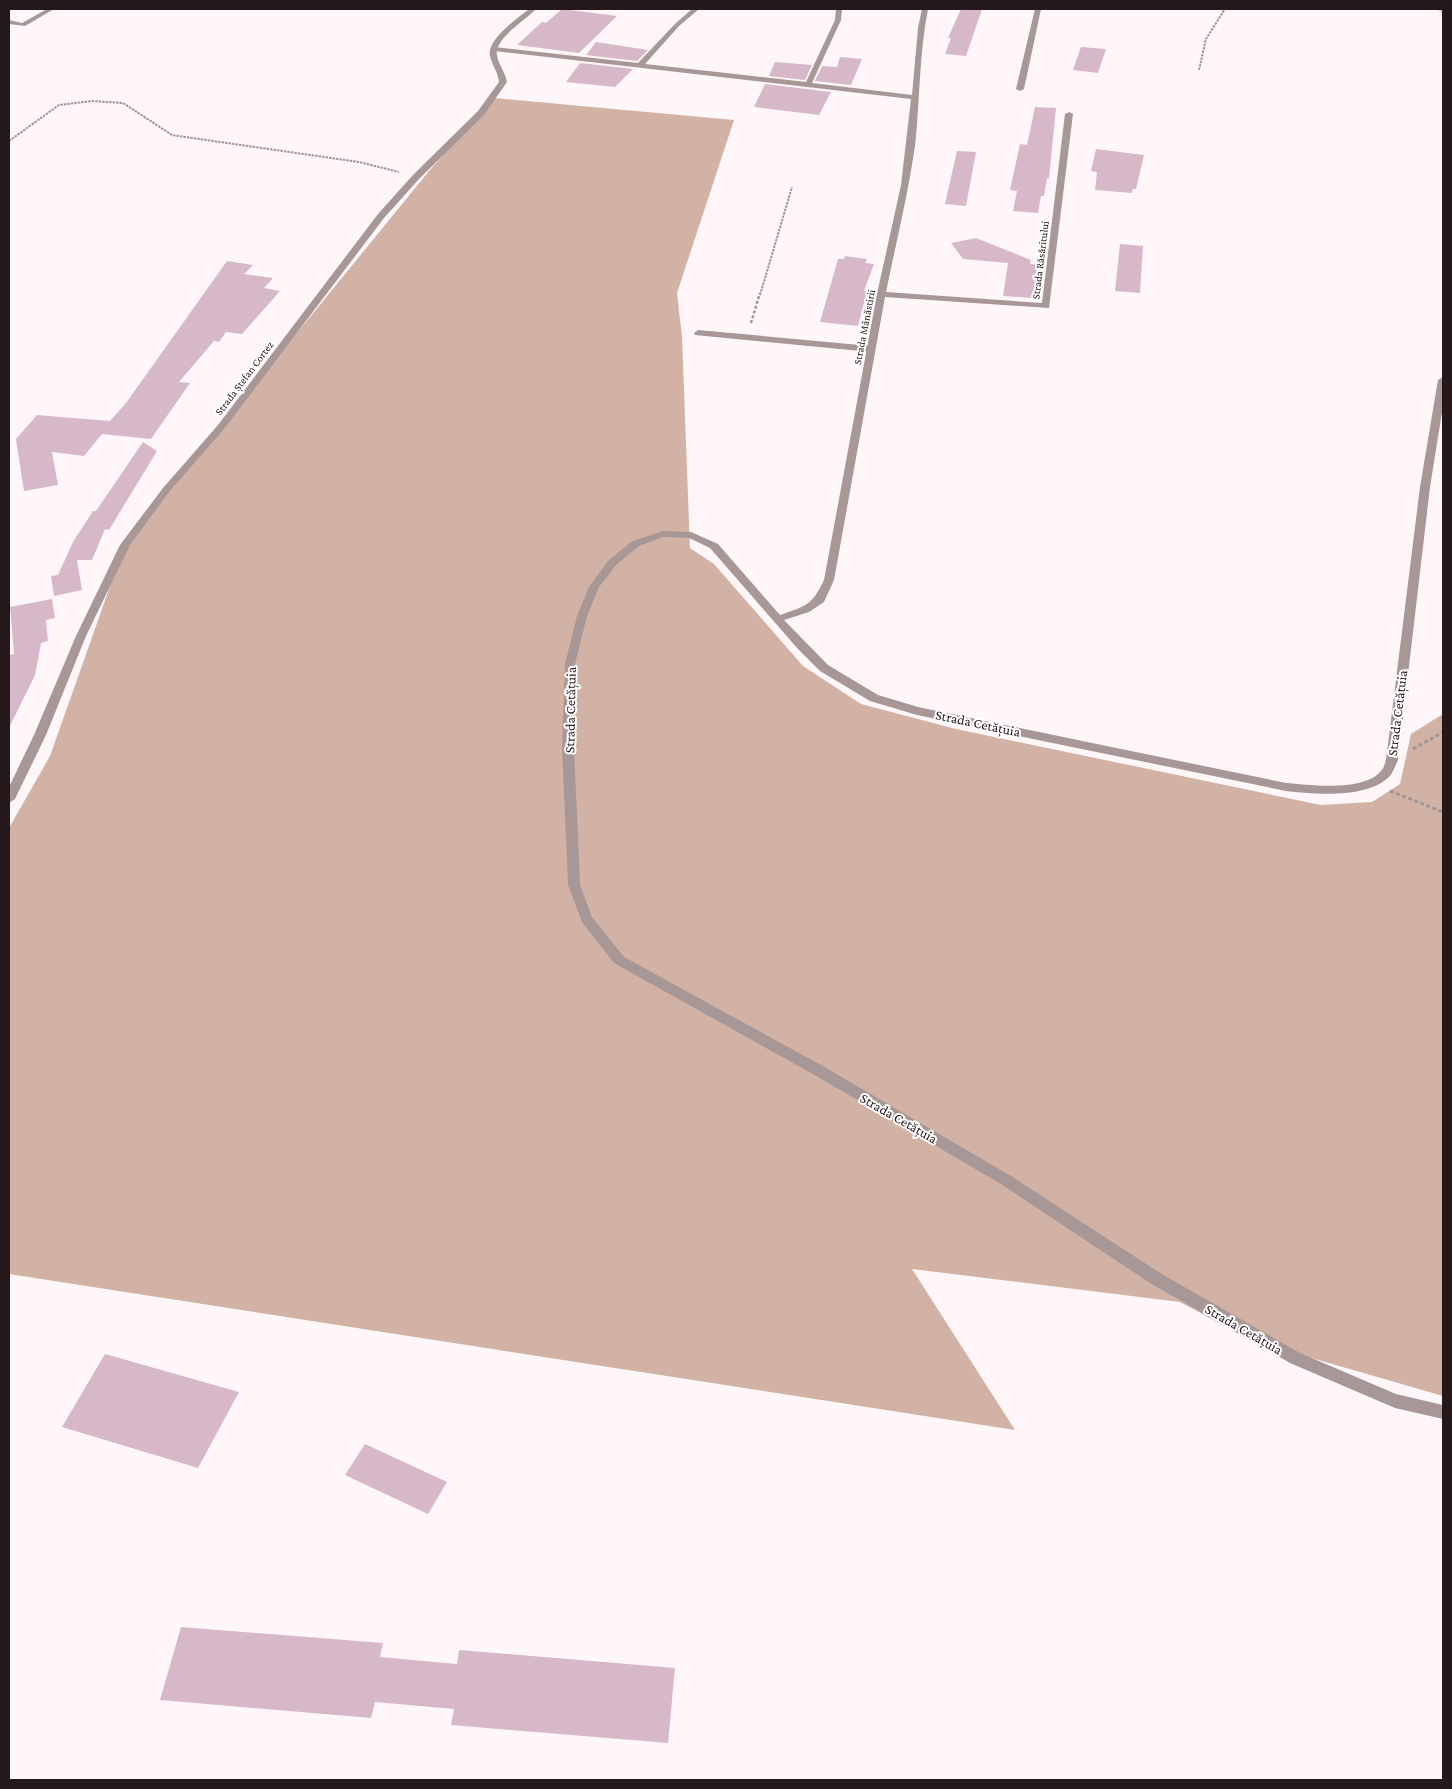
<svg xmlns="http://www.w3.org/2000/svg" width="1452" height="1789" font-family="'Crimson Pro',serif">
<style>
.forest{fill:#d2b2a4}
.building{fill:#d7b8c9}
.lines{fill:none;stroke-linecap:round;stroke-linejoin:round}
.path-far2{stroke:#a09699;stroke-width:2;stroke-dasharray:2.5 1;stroke-linecap:butt}
.path-far1{stroke:#a09699;stroke-width:2.5;stroke-dasharray:3 2;stroke-linecap:butt}
.path{stroke:#a09699;stroke-width:3;stroke-dasharray:4 2.5;stroke-linecap:butt}
.service{fill:#a79796;fill-rule:evenodd}
.minor{fill:#a79796;fill-rule:evenodd}
.tertiary{fill:#a79796;fill-rule:evenodd}
.labels{text-anchor:middle;dominant-baseline:central;stroke-width:4;stroke-linejoin:round;paint-order:stroke}
.far-street-label{font-size:11px;fill:#25181b;stroke:#fff}
.street-label{font-size:14px;fill:#25181b;stroke:#fff}
</style>
<rect width="100%" height="100%" fill="#fef6f8"/>
<!-- forest -->
<path class="forest" d="M494,98L734,120L677,293L682,337L690,548L714,564L803,666L861,704L956,729L1321,805L1372,802L1400,784L1411,734L1443,714V1396L1253,1341L1180,1302L912,1269L1015,1430L9,1274V828L50,756L125,544L429,171Z"/>
<!-- building -->
<path class="building" d="M562,9L617,16L579,53L517,45L542,22L546,23Z
M961,9H982L966,56L945,54L951,38H948Z
M596,42L648,50L637,61L586,55Z
M1081,47L1106,49L1098,73L1073,70Z
M840,57L862,59L851,85L815,81L822,66L837,67Z
M775,62L812,65L805,80L769,76Z
M580,63L633,69L615,87L566,82Z
M765,84L831,92L819,115L754,107Z
M1035,107L1056,108L1049,178H1047L1044,196H1041L1038,213L1013,211L1017,191L1010,190L1020,144L1027,145Z
M1096,149L1144,155L1136,189H1133L1132,193L1095,190L1097,172L1091,171Z
M957,151L976,152L966,206L945,204Z
M976,238L1031,260L1030,264L1045,265L1041,295L1034,294L1033,298L1003,296L1008,263L963,259L951,243Z
M1120,244L1143,246L1140,293L1115,291Z
M845,256L867,259L865,263L874,264L864,291H867L858,326L820,322L838,259H844Z
M227,261L253,265L244,274L273,278L264,288L280,291L242,334L226,332L219,342L214,341L179,382L190,383L151,439L102,434L84,456L52,452L58,485L24,491L16,439L37,415L110,421L126,403Z
M143,442L157,451L109,530L105,529L92,560H77L82,590L54,596L51,576L58,575L73,542L93,511H96Z
M52,599L55,618L46,620L48,641L41,643L35,675L9,728V655L14,654L10,607Z
M105,1354L239,1392L198,1468L62,1427Z
M365,1444L447,1482L428,1514L345,1475Z
M181,1627L383,1643L380,1657L457,1664L459,1650L675,1668L668,1743L451,1725L454,1709L375,1702L371,1718L160,1700Z"/>
<g class="lines">
<!-- path-far2 -->
<path class="path-far2" d="M1439,9L1443,12
M1199,70L1206,39L1225,9
M9,141L59,105L92,101L123,103L172,135L359,162L399,172
M760,295L792,187"/>
<!-- path-far1 -->
<path class="path-far1" d="M751,323L760,293"/>
<!-- path -->
<path class="path" d="M1413,749L1443,732
M1390,791L1443,812"/>
<!-- service -->
<path class="service" d="M698,330L871,346L875,349L871,352L695,335L694,333Z"/>
<!-- minor -->
<path class="minor" d="M47,9H54L25,26L9,24V20L22,23Z
M692,9H699L679,26L645,64L806,82L835,20L836,9H842L841,20L812,83L912,95L918,28L922,9H928C919,54 920,100 915,146C908,195 896,243 886,292L1042,303L1065,114L1069,112L1073,114L1049,308L885,297L834,580L824,602L809,612L784,620L828,665L878,695L918,707L1286,783C1310,785 1364,792 1381,771C1384,768 1385,763 1386,760L1420,487L1438,380L1443,377V406L1430,487L1398,760C1395,766 1393,773 1389,777C1366,799 1315,794 1286,791L917,715L870,701L820,671L798,649L710,548L689,538L663,537L639,546L616,565L599,587L587,616L575,664L574,747L580,885L592,917L624,957L828,1069L1011,1176L1160,1273L1300,1353L1396,1394L1443,1405V1419L1395,1408L1290,1363L1150,1283L1001,1184L818,1077L614,963L582,922L568,885L562,747L565,664L577,616L589,587L608,561L631,542L662,531L691,532L718,544L780,615C805,606 812,606 824,580L877,294L901,185L911,99L494,51L491,49L494,47L638,63L675,24Z
M1035,9H1041L1024,89L1020,91L1016,89Z"/>
<!-- tertiary -->
<path class="tertiary" d="M529,9H536C526,20 493,39 497,56C499,65 505,72 507,82L484,115L419,179L384,218L224,429L169,492L130,545L86,636L46,735L15,799L9,803V787L34,735L76,636L120,545L163,488L218,425L378,214L413,175L478,111L499,82C498,72 492,65 490,56C486,40 518,18 529,9Z"/>
</g>
<g class="labels">
<!-- far-street labels -->
<g class="far-street-label">
<text transform="translate(1040 260) rotate(-83)">Strada Răsăritului</text>
<text transform="translate(864 327) rotate(-79)">Strada Mânăstirii</text>
<text transform="translate(244 378) rotate(-53)">Strada Ștefan Cortez</text>
</g>
<!-- street labels -->
<g class="street-label">
<text transform="translate(570 710) rotate(-89)">Strada Cetățuia</text>
<text transform="translate(1397 713) rotate(-83)">Strada Cetățuia</text>
<text transform="translate(978 723) rotate(12)">Strada Cetățuia</text>
<text transform="translate(899 1118) rotate(30)">Strada Cetățuia</text>
<text transform="translate(1244 1329) rotate(30)">Strada Cetățuia</text>
</g>
</g>
<!-- border -->
<rect width="1452" height="1789" fill="none" stroke="#25181b" stroke-width="20"/>
</svg>
